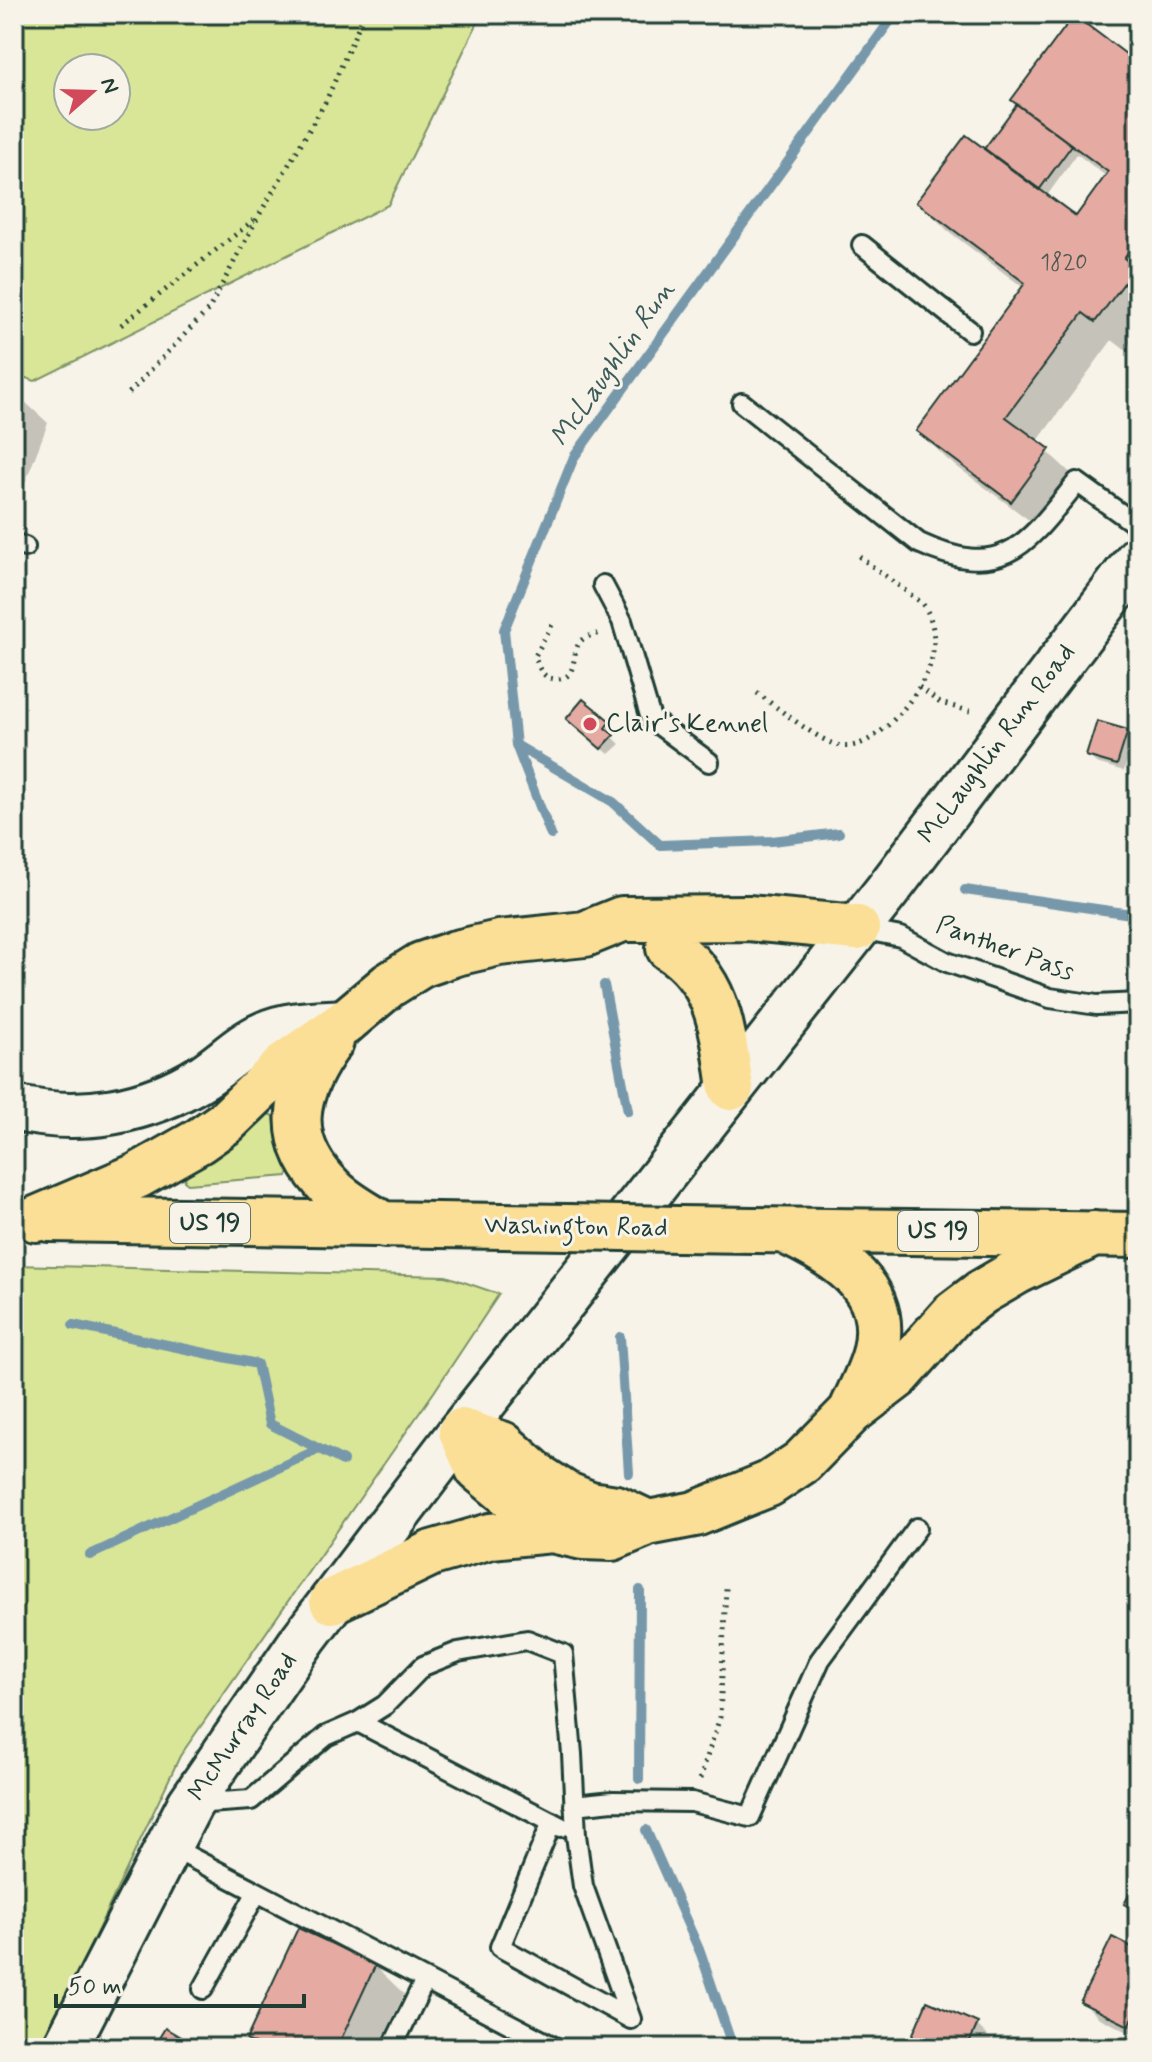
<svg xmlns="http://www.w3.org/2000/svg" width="1152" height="2062" font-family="Mynerve,sans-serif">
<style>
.green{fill:#d9e698;stroke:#7c9266;stroke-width:2;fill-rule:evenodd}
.shadow{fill:#0003;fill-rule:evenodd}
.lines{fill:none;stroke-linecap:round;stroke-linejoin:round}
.stream{stroke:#7698aa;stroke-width:10}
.building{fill:#e5aba2;stroke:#1f3d34;stroke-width:2}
.service-casing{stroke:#1f3d34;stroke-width:24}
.tertiary-casing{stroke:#1f3d34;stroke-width:50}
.secondary-casing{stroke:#1f3d34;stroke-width:50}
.primary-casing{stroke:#1f3d34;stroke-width:50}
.path{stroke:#1f3d34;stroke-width:5;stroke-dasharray:2 6;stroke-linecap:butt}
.service{stroke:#f7f3e8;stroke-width:18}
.tertiary{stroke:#f7f3e8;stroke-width:44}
.secondary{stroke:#f7f3e8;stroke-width:44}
.primary{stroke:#fbdf96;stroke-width:44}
.primary-bridge-casing{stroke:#1f3d34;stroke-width:50;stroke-linecap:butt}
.primary-bridge{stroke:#fbdf96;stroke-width:44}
.poi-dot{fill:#d1495b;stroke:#f7f3e8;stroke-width:3}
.labels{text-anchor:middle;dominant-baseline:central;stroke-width:6;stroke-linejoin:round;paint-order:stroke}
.number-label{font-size:22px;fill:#505850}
.shield{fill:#f7f3e8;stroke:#60746a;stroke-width:2}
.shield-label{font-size:24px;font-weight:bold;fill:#1f3d34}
.poi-label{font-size:26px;fill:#1f3d34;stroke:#f7f3e8;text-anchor:start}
.street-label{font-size:26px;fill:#1f3d34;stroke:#f7f3e8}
.water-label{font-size:28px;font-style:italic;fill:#3c5b5b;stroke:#f7f3e8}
</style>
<rect width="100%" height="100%" fill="#f7f3e8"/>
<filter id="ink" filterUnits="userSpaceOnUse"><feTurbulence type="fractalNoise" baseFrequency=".0125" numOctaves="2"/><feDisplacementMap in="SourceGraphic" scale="16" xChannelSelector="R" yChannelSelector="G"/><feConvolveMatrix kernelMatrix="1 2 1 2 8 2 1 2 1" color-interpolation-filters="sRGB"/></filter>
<g filter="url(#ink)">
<!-- green -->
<path class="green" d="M14,14H482L388,205L35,381L14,374ZM68,68H116V116H68Z
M265,1113L274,1116L277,1140L290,1171L287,1176L188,1184L184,1181L187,1174C216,1157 241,1137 265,1113Z
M14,1265L446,1276L499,1294L434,1392L180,1756L42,2048H14Z"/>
<!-- shadow -->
<path class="shadow" d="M1138,65V333L1125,350L1112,340L1037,442L1078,480L1041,529L948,460L918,431L1024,288L948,231L919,202ZM1077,154L1107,177L1076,219L1046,197Z
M14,392L48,423L14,512Z
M583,702L616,730L611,735L620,744L609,754L575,726Z
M1127,731L1134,739L1124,771L1096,763L1089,756Z
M1138,1952V2037L1098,2017L1083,2002Z
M374,1965L404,1994L379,2048H257L248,2039Z
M977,2025L992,2040L988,2048H909Z"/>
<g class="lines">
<!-- stream -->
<path class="stream" d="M516,745L613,802L660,845L772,841L839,833
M551,835L516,745L504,630L574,457L895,14
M965,890L1138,915
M604,985L628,1111
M73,1325L257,1364L270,1424L343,1461
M620,1337L629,1473
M90,1555L319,1449
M639,1779L640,1590
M646,1830L701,1954L733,2048"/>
</g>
<!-- building -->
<path class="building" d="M1074,15L1138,63V90L1130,101L1138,107V238L1124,258L1136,267L1095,322L1083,313L1006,417L1050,449L1011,502L916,431L1025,283L916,202L966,135L1076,216L1108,172L1011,100Z
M1017,104L1072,145L1039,190L984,149Z
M583,699L610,721L605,728L614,735L601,749L566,719Z
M1097,721L1128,730L1117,765L1086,756Z
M1138,1879V1912L1124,1904Z
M298,1928L376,1964L337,2048H263L246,2040Z
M1112,1937L1138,1950V2007L1129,2026L1080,2002Z
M927,2001L978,2023L967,2048H907Z
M165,2028L191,2043L188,2048H153Z
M1056,2038L1084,2048H1053Z"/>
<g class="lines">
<defs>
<path id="service" d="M862,245L970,331
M742,403L919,543C1004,582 1027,544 1077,482L1138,526
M14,543L25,547
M603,585L622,621L651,719L709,762
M860,929L901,937L947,962L1050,998L1097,1005L1138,1003
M358,1722L561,1827
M193,1804L251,1800L326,1736L358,1722L385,1705L423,1666L458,1652L527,1640L563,1654L572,1754L576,1835L583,1886L631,2019L500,1947L552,1822
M574,1805L613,1801L692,1802L750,1817L820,1660L917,1528
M167,1845L556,2048
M203,1989L257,1892
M392,2048L425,1980"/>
<path id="tertiary" d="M14,1108C80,1124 147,1112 204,1076C225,1062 242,1044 265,1034C289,1023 318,1024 345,1022"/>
<path id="secondary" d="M65,2048L190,1804L304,1638L461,1431L887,891L1138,559"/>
<path id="primary" d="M669,948C720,980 723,1034 731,1088
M331,1041C293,1093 282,1141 333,1190C347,1204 367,1214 384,1225
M36,1219L137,1176L199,1141L226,1122L288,1062L345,1022L389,985L421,965L456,953L499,943L585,934L622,919L748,918L857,928
M49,1219L567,1227
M679,1229L1138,1235
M789,1233C838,1257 892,1288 875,1354C870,1373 859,1393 851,1412
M461,1431L478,1469L552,1530L583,1537L612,1538L648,1523L695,1514L769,1484L802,1462L851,1412L898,1376L953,1314L982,1292L1018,1271L1094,1234
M461,1431L502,1444L539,1477L565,1494L590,1504L616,1508L648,1523
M332,1601L432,1553L491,1536L552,1530"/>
</defs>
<!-- service casing -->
<use href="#service" class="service-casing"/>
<!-- tertiary casing -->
<use href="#tertiary" class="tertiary-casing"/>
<!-- secondary casing -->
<use href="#secondary" class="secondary-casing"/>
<!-- primary casing -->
<use href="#primary" class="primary-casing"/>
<!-- path -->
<path class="path" d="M121,325L254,220
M129,393L209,309L258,217L326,101L364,14
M552,625L535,656C538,667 542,678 555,679C581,680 569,650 582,640C586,636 595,635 600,633
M919,687L940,703L970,711
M757,693C777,707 819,742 841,746C876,752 923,691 931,662C936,642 935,620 922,603L857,555
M700,1779L720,1717L726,1588"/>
<!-- service -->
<use href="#service" class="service"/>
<!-- tertiary -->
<use href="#tertiary" class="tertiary"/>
<!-- secondary -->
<use href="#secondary" class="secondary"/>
<!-- primary -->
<use href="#primary" class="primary"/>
<defs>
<path id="primary-bridge" d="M567,1227L679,1229"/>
</defs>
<!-- primary-bridge casing -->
<use href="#primary-bridge" class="primary-bridge-casing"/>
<!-- primary-bridge -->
<use href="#primary-bridge" class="primary-bridge"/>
</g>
</g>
<!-- markers -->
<circle class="poi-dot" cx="590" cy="724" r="8"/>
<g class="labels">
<!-- number labels -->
<g class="number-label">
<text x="1064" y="263">1820</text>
</g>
<!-- shield labels -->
<g class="shield">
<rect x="170" y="1203" width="80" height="40" rx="6"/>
<rect x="898" y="1211" width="80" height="40" rx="6"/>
</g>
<g class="shield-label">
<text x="210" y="1223">US 19</text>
<text x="938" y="1231">US 19</text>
</g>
<!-- poi labels -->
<g class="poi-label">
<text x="606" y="724">Clair's Kennel</text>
</g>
<!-- street labels -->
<g class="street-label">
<text transform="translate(997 744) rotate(-53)">McLaughlin Run Road</text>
<text transform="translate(1005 949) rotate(20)">Panther Pass</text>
<text transform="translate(576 1227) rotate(1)">Washington Road</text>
<text transform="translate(243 1727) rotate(-56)">McMurray Road</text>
</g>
<!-- water labels -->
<g class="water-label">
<text transform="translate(613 364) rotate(-55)">McLaughlin Run</text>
</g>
</g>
<!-- margin -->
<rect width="1152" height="2062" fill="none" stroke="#f7f3e8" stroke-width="48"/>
<rect x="24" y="24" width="1104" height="2014" fill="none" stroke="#1f3d34" stroke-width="3" filter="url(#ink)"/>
<!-- north arrow -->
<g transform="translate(92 92) rotate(70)"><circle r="38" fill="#f7f3e8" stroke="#a1aaa0" stroke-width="2"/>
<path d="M0-6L14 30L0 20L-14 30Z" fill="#d1495b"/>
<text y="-12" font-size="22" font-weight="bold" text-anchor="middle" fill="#1f3d34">N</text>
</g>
<!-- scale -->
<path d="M56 1994v12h248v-12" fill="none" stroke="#1f3d34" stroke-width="4"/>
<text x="68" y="1994" font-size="24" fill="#1f3d34" stroke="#f7f3e8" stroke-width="6" paint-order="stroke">50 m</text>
</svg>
